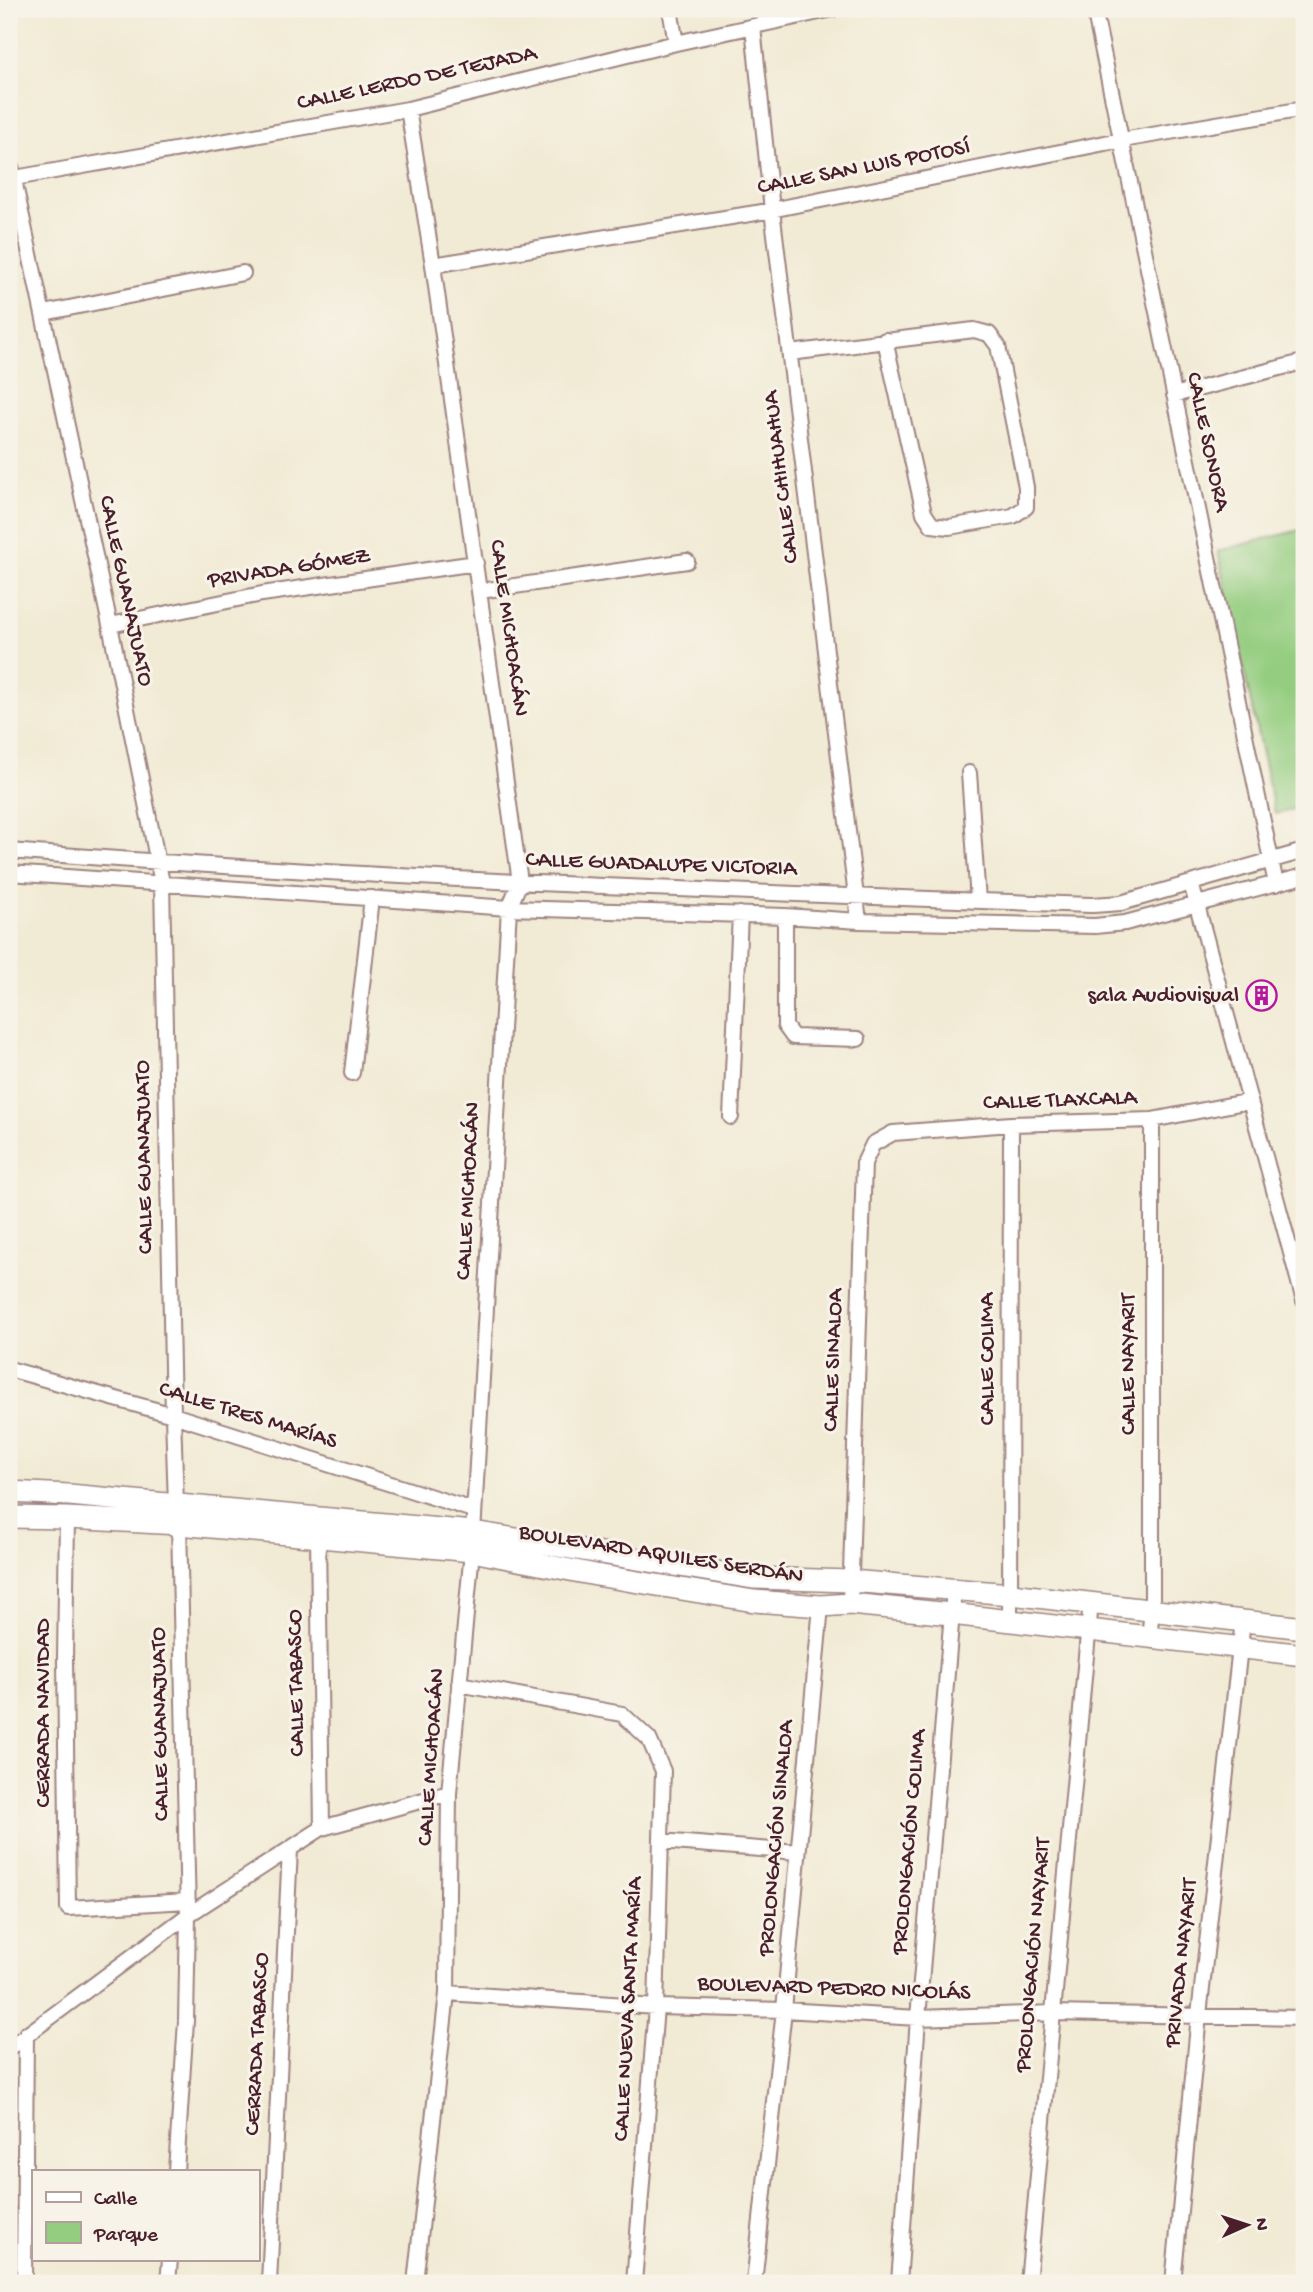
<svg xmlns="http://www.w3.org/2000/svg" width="1313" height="2292" font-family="'Gochi Hand',sans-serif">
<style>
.green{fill:#94cd80;stroke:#6f7656;stroke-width:2}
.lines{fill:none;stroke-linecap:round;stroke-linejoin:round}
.street-casing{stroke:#9e8480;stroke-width:18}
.secondary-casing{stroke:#9e8480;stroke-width:24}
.street{stroke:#fff;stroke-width:14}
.secondary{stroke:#fff;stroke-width:21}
.labels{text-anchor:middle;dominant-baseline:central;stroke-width:6;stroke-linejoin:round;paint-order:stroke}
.street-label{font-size:23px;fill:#4a1f2b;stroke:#f7f3e8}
.poi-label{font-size:23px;fill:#4a1f2b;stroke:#f7f3e8;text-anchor:end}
</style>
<rect width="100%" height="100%" fill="#f7f3e8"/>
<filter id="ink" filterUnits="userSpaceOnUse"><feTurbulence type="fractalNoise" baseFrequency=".0143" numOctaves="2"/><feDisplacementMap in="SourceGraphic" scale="14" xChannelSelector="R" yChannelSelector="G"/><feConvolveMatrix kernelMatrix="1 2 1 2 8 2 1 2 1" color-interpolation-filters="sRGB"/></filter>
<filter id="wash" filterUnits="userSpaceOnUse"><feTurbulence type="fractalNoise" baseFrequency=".00686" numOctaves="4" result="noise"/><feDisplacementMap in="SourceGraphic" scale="28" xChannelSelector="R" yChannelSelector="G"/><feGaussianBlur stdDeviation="1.57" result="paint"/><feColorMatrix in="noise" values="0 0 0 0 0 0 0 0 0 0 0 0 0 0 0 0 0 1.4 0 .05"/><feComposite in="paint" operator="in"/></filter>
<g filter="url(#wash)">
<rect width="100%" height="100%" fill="#f1ead4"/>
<!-- green -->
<path class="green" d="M1304,529V806L1275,814L1218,551Z"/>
</g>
<g filter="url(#ink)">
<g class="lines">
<defs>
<path id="street" d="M670,9L676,43
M1094,9L1276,884
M753,27L772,210L859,921
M408,109L433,265L520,882L509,908L472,1551L449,1793L447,1993L415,2283
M9,157L110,625L162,883L173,1415L176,1505L179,1524L188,1915L186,2021L176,2171
M9,179L408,109L676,43L833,9
M433,265L756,213L1105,143L1304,109
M44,313L243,273
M790,353L974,330L989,334L998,346L1026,487V507L1013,516L949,527L932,525L924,513L885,340
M1174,395L1303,362
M480,591L687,561
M110,625L262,594L476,563
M969,773L978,901
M9,851C370,879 732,892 1093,905L1121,903L1304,851
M9,873L509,908L785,916L859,921L1095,926L1125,923L1304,876
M1191,883L1304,1301
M785,916V1026L793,1037L858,1039
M352,1073L372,898
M731,1117L740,914
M9,1369L173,1415L473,1510
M67,1518L65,1659L68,1908L188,1901
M318,1537L322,1828
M850,1604L864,1163L873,1144L893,1133L1011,1124L1152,1120L1250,1101
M1010,1621L1011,1124
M1149,1638L1152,1609V1120
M459,1684L622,1714L649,1739L663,1771L656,2007L634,2283
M661,1841L798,1852
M447,1993L656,2007L784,2010L918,2018L1052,2013L1304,2018
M9,2048L188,1915L322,1828L449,1793
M24,2283L26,2034
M168,2283L170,2259
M269,2283L290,1849
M754,2283L784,2010L821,1606
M899,2283L918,2018L954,1589
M1028,2283L1091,1602
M1173,2283L1199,2015L1243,1620"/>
<path id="secondary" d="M9,1492L69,1495L473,1532L753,1578L850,1581L1011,1594L1304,1628
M9,1517L67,1518L179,1524L472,1551L596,1575L754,1601L821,1606L850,1604L951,1614L1304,1655"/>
</defs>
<!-- street casing -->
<use href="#street" class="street-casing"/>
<!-- secondary casing -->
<use href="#secondary" class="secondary-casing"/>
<!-- street -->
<use href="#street" class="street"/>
<!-- secondary -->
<use href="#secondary" class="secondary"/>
</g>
</g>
<!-- icons -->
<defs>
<symbol id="building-ring" viewBox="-11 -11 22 22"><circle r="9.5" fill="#f7f3e8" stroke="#b5179e" stroke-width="1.5"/><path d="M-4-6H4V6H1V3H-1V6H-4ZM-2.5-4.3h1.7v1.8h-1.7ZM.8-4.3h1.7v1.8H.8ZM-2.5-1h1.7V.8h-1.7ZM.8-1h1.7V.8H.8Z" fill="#b5179e"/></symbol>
</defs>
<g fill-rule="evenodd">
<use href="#building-ring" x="1244" y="978" width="35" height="35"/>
</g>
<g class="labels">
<!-- street labels -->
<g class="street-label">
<text transform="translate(417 79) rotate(-12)">CALLE LERDO DE TEJADA</text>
<text transform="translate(864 168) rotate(-11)">CALLE SAN LUIS POTOSÍ</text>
<text transform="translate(1207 442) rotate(78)">CALLE SONORA</text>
<text transform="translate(782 477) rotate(-97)">CALLE CHIHUAHUA</text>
<text transform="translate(289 569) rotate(-9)">PRIVADA GÓMEZ</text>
<text transform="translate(125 591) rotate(78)">CALLE GUANAJUATO</text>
<text transform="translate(508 628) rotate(82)">CALLE MICHOACÁN</text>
<text transform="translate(661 865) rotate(2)">CALLE GUADALUPE VICTORIA</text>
<text transform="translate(1060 1101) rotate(-2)">CALLE TLAXCALA</text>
<text transform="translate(145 1157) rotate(-91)">CALLE GUANAJUATO</text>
<text transform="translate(469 1191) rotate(-87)">CALLE MICHOACÁN</text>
<text transform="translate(988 1359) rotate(-90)">CALLE COLIMA</text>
<text transform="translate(834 1360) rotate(-88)">CALLE SINALOA</text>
<text transform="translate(1129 1364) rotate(-90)">CALLE NAYARIT</text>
<text transform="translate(248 1416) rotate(17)">CALLE TRES MARÍAS</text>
<text transform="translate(661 1555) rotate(9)">BOULEVARD AQUILES SERDÁN</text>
<text transform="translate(297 1683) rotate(-91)">CALLE TABASCO</text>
<text transform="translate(44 1713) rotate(-90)">CERRADA NAVIDAD</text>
<text transform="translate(161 1724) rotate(-91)">CALLE GUANAJUATO</text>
<text transform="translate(432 1757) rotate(-86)">CALLE MICHOACÁN</text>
<text transform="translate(777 1838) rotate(-85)">PROLONGACIÓN SINALOA</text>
<text transform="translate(910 1842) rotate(-85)">PROLONGACIÓN COLIMA</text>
<text transform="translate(1034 1955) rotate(-85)">PROLONGACIÓN NAYARIT</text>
<text transform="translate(1182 1963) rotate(-84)">PRIVADA NAYARIT</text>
<text transform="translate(834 1989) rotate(2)">BOULEVARD PEDRO NICOLÁS</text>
<text transform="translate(629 2009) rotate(-87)">CALLE NUEVA SANTA MARÍA</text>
<text transform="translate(258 2044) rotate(-87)">CERRADA TABASCO</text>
</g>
<!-- poi labels -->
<g class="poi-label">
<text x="1239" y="996">sala Audiovisual</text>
</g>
</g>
<!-- margin -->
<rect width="1313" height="2292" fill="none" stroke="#f7f3e8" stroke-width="35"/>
<!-- legend -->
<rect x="32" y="2170" width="228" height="91" fill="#f7f3e8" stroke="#b29e9c" stroke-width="2"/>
<rect x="46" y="2192" width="35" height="10" fill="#ffffff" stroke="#b29e9c" stroke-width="2"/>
<text x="94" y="2204" font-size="21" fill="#4a1f2b">Calle</text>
<rect x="46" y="2222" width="35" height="21" fill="#94cd80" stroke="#b29e9c" stroke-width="2"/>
<text x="94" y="2240" font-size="21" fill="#4a1f2b">Parque</text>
<!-- north arrow -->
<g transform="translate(1247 2225) rotate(87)" stroke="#f7f3e8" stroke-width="5" paint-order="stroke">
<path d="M0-5L12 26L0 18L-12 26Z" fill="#4a1f2b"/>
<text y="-10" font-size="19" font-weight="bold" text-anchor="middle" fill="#4a1f2b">N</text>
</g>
</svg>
